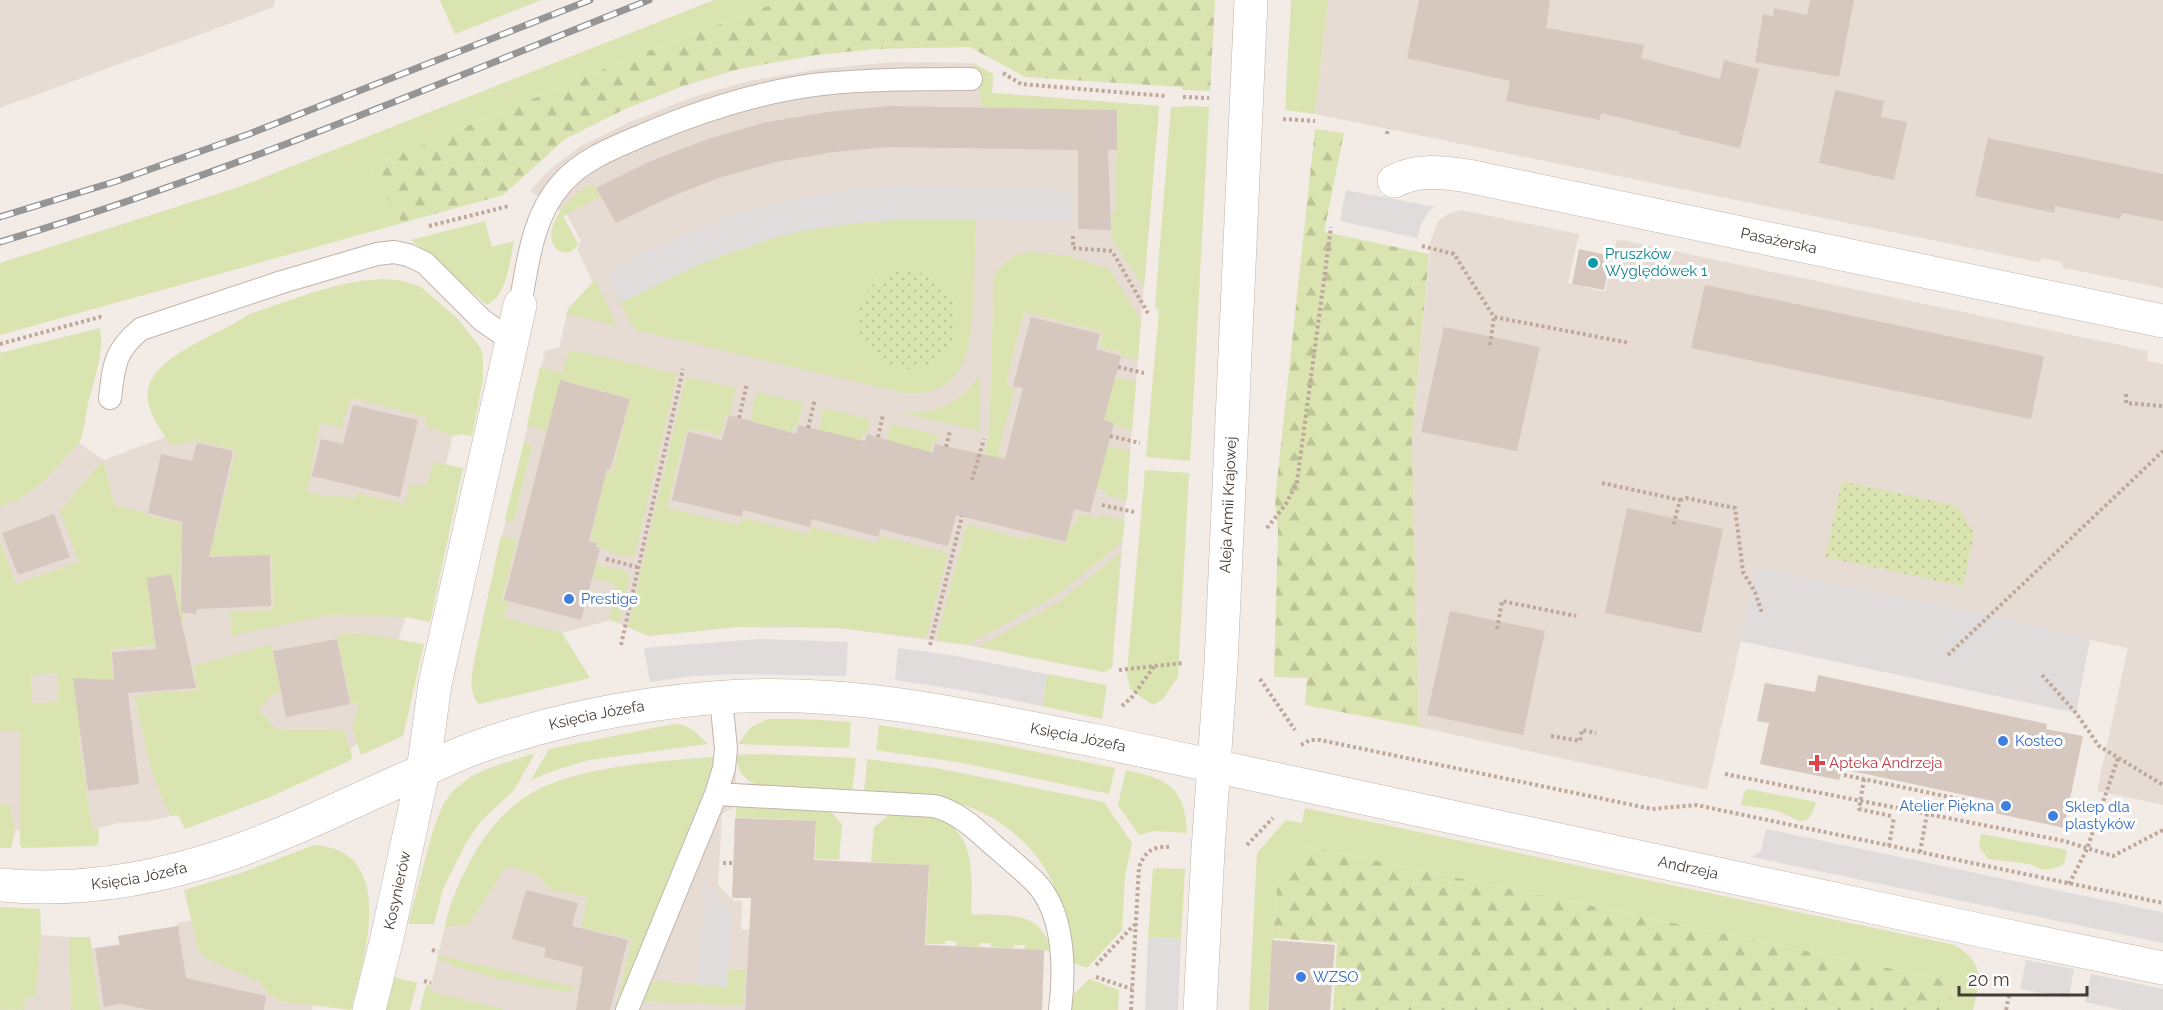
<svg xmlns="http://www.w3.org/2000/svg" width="2163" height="1010" font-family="Raleway,sans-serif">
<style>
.residential{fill:#e6dcd4}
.green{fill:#dae4b0;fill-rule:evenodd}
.forest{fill:url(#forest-firs)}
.park{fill:url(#park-dots)}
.parking{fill:#e0dcdb}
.building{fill:#d6c7bf}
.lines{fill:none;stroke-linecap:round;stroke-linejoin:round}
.service-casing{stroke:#c0b4ac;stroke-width:24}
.minor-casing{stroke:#c0b4ac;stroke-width:34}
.tertiary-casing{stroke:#c0b4ac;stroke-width:34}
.path{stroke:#bea89b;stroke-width:4;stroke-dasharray:3 3;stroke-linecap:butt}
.service{stroke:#fff;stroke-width:22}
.minor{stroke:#fff;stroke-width:33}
.tertiary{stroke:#fff;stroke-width:33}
.rail-casing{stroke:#959595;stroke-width:7}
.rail{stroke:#fff;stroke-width:4.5;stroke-dasharray:14;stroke-linecap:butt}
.path-bridge{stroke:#bea89b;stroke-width:4;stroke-dasharray:3 3;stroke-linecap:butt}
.culture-dot{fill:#0f9aa8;stroke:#fff;stroke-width:2}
.shop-dot{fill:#3f7fe0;stroke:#fff;stroke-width:2}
.health-dot{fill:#e0444e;stroke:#fff;stroke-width:2}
.labels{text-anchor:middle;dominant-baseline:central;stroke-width:6;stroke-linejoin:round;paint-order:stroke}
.street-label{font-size:15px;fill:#443b35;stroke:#fff}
.culture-label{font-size:15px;fill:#0d838f;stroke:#fff;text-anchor:start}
.shop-label{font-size:15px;fill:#366cbe;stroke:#fff;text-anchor:start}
.health-label{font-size:15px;fill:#be3a42;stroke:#fff;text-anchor:start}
</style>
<defs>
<pattern id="forest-firs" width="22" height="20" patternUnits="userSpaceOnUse" patternTransform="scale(1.5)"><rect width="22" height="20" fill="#dae4b0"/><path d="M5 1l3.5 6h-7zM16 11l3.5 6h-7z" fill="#bcc498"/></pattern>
<pattern id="park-dots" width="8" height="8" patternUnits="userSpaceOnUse" patternTransform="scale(1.5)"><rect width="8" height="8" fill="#dae4b0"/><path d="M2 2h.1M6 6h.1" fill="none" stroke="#bcc498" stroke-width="1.8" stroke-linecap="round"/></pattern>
</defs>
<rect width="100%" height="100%" fill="#f2ebe6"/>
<!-- residential -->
<path class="residential" d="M0,0H275L274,7L0,108Z
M1328,0H2163V288L2064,268L2061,262L2042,258L2039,262L1315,114Z
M893,62L973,63L993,74L992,93L1159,106L1112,668L1104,672L967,645L839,628L736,627L649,636L611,620L562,633L484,614L545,351L559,347L568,309L593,282L577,249L581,241L567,215L530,191L548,171L581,146L630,122L690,98L749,81L820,69Z
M1461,210L1579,234L1568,283L1605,292L1617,239L2148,351L2147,361L2163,364V805L2097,791L2128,648L1757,569L1707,790L1419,727L1412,441L1431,240L1438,221L1448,214Z
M465,384L418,579L368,735L335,762L178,815L148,821L118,823L98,828L72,831L0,830V469L75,440L104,460L282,393Z
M736,755V806L722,814L718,885L734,901H742L741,929L887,943L1044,950L1042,1010H425L450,905L462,877L486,835L519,802L548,785L584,774L676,760Z
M232,913L317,990L312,1010H0V932L82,938L90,937L92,949L119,944L118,936L177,926V923Z"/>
<!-- green -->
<path class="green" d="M440,0H541L455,34Z
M714,0H784L633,57L369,167L402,223L0,335V263L242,186Z
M1291,0H1328L1315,114L1285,110Z
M973,63L993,74L992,93L1159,106L1144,288L1111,238V211H1115L1118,111L983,107Z
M1182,106L1209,107L1190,461L1146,457L1159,311L1155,307L1171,107H1182Z
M590,185L595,187L601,197L563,216L578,244C573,255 558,256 553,244C544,222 573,193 590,185Z
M918,219L976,220C975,243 974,267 974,290C972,338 971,398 905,393L635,330L620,303C670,276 722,252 777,237C823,224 871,221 918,219Z
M485,221L492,247L514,241C509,263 508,294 487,305L411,240Z
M1030,252L1068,256L1109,269L1141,320L1138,360L1121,356L1122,353L1099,347L1103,332L1024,312L1006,385L1015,388L998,454L1008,458L978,480L989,436L994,278C1002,261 1012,255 1030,252Z
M384,279L403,281L421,287L458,319L480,347L483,355V379L472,436L460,434L453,436L425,425V417L351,398L341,428L320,423L307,492L331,497L333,494L354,499L357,493L405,504L410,484L426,486L434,462L463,468L430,622L406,617L329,615L231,636L230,611L273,610L272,555L179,556V595L184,621L152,625L155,645L111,649L113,680L110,728L78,733L92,829L98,828L99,839L97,846L23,848L20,845V731H0V541L16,584L79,562L60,511L103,460L115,505L146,513V515L216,532L236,450L195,440L172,446C162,432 145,410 148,391C154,353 222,335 249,314C293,300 338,280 384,279ZM58,673V702L32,703L31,675Z
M595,280L617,326L567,314L568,309Z
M100,328C104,352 96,373 90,396C85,411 86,426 80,441C77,447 70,453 65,458C44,483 31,495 0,507V353Z
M573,350L677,374L635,556L631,557L609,553V550L597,547L598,542L590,539L607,470L613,472L630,398L561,380L547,431L527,425L540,367L562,373L567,355Z
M980,374V431L899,412C933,416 961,403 980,374Z
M686,377L736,388L729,415H726L720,436L705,430L703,432L689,429L686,432L667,508L739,525L742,518L809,535L811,527L877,544L880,536L948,553L927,634L924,638L839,628L785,626L736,627L649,636L628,627Z
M1116,377L1136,382L1132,430L1114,425V422L1101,419Z
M756,392L803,403L798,425H794L792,436L750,420Z
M823,408L870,419L867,434H863L858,453L819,430Z
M891,424L938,435L935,444L932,443L930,455L887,452L890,441L887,439Z
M524,442L532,446L514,522L505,519Z
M1108,446L1130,451L1127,500L1106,495V491L1084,485Z
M1145,470L1189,473L1178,677L1163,699L1153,705L1130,689L1127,674Z
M1078,514L1099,518L1100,515L1125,521L1122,542L1057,595L967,645L936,640L967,524L1026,540L1028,535L1065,544L1071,523L1076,525Z
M501,536L517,540L502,600L508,602L504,618L562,633L590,678L479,704C468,693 472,675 474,661Z
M1121,552L1112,668L1104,672L979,647L1060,601Z
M596,564L625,571L630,576L619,623L611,620L609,617L616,587L614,584L593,578Z
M359,633L424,644L403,736L361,755L352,728L359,703H351L337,635Z
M271,644L281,693L271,695L259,710L276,729L344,730L353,759L268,798L185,829L178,815L170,816L152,773L134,697L160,692L198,690L193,666Z
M1047,674L1107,685L1102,719L1042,706Z
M768,719H801L851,722L849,748L738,744L751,727Z
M673,724C690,724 696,733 708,744L589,760L559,769L531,780L549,749Z
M879,725L993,743L1115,768L1109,794L963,763L876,750Z
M535,753L514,790L481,821L466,843L443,889L434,924H408L433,830L443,804L453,791L470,777L489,768Z
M763,754L856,758L852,792L759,786C744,780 737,771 736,755Z
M713,757L714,764L624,992L620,1010H615L632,939L581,927L588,897L551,890L535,874L507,866L468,925L445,927C451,901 461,877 474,854C486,834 500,816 518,802C564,766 656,762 713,757Z
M867,759L936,768L1104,802L1132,843L1125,876L1122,930L1087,968L1071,962C1067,942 1065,919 1059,899C1042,845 992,808 938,798C914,793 888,794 864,793Z
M1126,770C1167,779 1185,786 1187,833L1154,831L1139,835L1118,805Z
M1747,789L1816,802C1814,808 1811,820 1803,821C1795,821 1787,814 1780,812C1768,808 1754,807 1741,805L1744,792Z
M0,804H10L15,831L11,848H0Z
M736,806L829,810L842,824L839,860L815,859L816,821L736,817Z
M1305,808L1955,945C1985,964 1980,978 1973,1010H1949L1954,982L1306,846L1278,878L1267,1010H1249L1257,853L1286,820L1302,823Z
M890,814C902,814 917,812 928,815C978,828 972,874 971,914C1005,916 1042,909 1051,951L1025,949V945H1014V948L991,947V943H980L979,947L956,946V941H945V944H926L929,865L871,862L874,827Z
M1981,834L2067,850L2064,864C2053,870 2042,872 2030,864L1988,859L1979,847Z
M314,845C399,850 364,958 351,1010L279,1001L269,994L258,981L209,960L199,952L184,890L241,873Z
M1159,868L1185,869L1181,939L1148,937L1153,869Z
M0,907L40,909L41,935L35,998L25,997L24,1010L0,1009Z
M69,937H90L100,1010H71Z
M438,955L578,988L567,992L499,979L451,965L448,962L437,959Z
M728,969L746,970L743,1006L640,1001L649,983L654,981L727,987Z
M394,977L417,983L410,1010H386Z
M1089,979L1119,990L1118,1010H1068V1000Z
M426,985L431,986L430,991L505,1010H420Z"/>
<!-- forest -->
<path class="forest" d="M784,0H1215L1210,91L1183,90L1182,87L1025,77L970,47L875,49L816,55L739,69L683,86L625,109L565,139L503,195L402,223L369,167L633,57Z
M1315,129L1344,133L1324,232L1429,254L1412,441L1419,727L1305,705L1307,678L1274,677L1278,530L1275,500Z
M1306,846L1954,982L1949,1010H1333L1337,943L1273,938L1278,877Z"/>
<!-- park -->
<path class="park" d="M858 320a49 49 0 1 1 98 0a49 49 0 1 1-98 0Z
M1842,481L1957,506L1974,533L1963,586L1825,557Z"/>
<!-- parking -->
<path class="parking" d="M899,186L1073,191L1071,221L918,219L864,222L807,230L777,237L697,265L620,303L607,274L639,255L724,218L769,205L813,196L851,190Z
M1346,190L1435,207L1430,210L1421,224L1417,238L1340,221Z
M1756,568L1993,616L2090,639L2076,713L1740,641Z
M759,639L848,642L846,676L739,674L692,676L650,682L644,648Z
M898,648L950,655L1047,674L1042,706L961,690L895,680Z
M1766,829L2161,912L2163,913V943L1752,857L1761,851Z
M706,884L732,911L727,987L698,985Z
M1148,937L1181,939L1178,1010H1145Z
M2026,960L2074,969L2069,998L2020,989Z
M2091,974L2163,989V1010H2122L2085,1002Z"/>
<!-- building -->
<path class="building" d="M1419,0H1550L1546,28L1644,45L1641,58L1720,79L1724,60L1759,69L1740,148L1679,134V132L1601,113L1600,120L1506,101L1510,81L1407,58Z
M1810,0H1854L1839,77L1755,62L1763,14L1773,16L1774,8L1807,15Z
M1835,90L1884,101L1881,117L1907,122L1894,180L1819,163Z
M888,106L1117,110V150H1108L1111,230L1078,229V150L889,147L833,152L776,162L721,177L668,198L616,223L596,188L651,161L708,139L767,122L827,112Z
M1988,138L2163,174V221L2122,213L2120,219L2055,206L2054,213L1975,196Z
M1579,249L1611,256L1604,290L1572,284Z
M1705,285L2044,356L2031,419L1691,348Z
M1031,317L1100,334L1096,349L1121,356L1104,420L1114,423L1090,513L1074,509L1066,542L956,515L948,546L880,529L879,537L812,519L810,527L743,510L742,517L672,500L688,432L722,440L729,415L796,434L798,425L865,441L867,434L933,453L935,444L1005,459L1023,388L1013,386Z
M1444,327L1540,347L1517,451L1421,432Z
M560,380L630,399L610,470L607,469L589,541L597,543L596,547L600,548L581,620L504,600Z
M353,405L418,420L400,497L312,476L321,439L343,444Z
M197,443L233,451L209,557L270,555L271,606L197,609L196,614L181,612L182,522L148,513L161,454L192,461Z
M1627,508L1723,529L1701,633L1605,613Z
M54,514L70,557L18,575L2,533Z
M171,574L196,688L128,693L139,784L88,791L73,678L114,680L112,652L156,649L147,578Z
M1450,611L1545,631L1523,735L1427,715Z
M337,639L350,704L286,717L273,651Z
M1818,675L2047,724L2046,729L2083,736L2064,828L1985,811L1988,800L1842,769L1839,780L1760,764L1769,723L1757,721L1765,683L1815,692Z
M735,818L816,821L814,860L929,865L925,945L1044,950L1042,1010H745L751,898H732Z
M526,890L578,903L572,926L628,940L610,1010H576L583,967L544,957L546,948L512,939Z
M178,926L186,978L266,996L264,1010H150L120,1004L104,1007L95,948L120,945L118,936Z
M1272,940L1335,945L1330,1010H1268Z"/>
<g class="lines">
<defs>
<path id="service" d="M520,305C528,263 532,216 562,183C583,159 615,147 643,135C700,111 760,91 822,84C872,79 921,79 971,79
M110,398C114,365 114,351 141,329L282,282L377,254L394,252L408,255L425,263L482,320L512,341
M716,794L934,806C956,811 975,828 991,843C1006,856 1022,869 1036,883C1065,914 1065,971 1060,1010
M627,1010L716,794L724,768L726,749L721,698"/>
<g id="minor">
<path id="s1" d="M1394,181C1418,169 1442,172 1468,176L2163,321"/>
<path id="s2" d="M0,885C75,892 151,880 223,856C282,836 339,808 395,783C426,770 457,753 489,743C590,709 713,690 819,697C911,702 1003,723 1093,740L1998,934L2163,968"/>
<path id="s3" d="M369,1010L387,938L423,771L435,684L520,305"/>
</g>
<g id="tertiary">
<path id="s4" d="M1200,1010L1208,850L1221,664L1251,0"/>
</g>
</defs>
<!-- service casing -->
<use href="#service" class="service-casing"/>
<!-- minor casing -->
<use href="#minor" class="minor-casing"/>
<!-- tertiary casing -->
<use href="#tertiary" class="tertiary-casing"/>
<!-- path -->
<path class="path" d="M1003,73L1021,84L1166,96
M1183,97L1209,98
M1283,119L1315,121
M1387,134L1388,128
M429,226L509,206
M1073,236V248L1112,251L1149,315
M1422,246L1454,254L1494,317L1630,343
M0,344L100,317L103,318
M1490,345L1494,317
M1118,367L1144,373
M2126,394V403L2163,406
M739,418L747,383
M808,428L815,399
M1110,436L1140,443
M878,437L883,415
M946,447L950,431
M972,480L984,439
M1602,483L1680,500L1673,527
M1680,500L1686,498L1735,508L1743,572L1755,592L1762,613
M1102,505L1134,512
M1267,528L1286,504L1297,482L1331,227
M606,559L637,567
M1497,629L1502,601L1576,616
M621,645L683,369
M930,645L962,516
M1948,655L2163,451
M1119,670L1183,663
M2042,675L2076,713L2099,746L2163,785
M1260,679L1295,730
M1122,706L1133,696L1155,665
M1551,736L1580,741L1582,730L1596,733
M1301,745L1310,740H1320L1652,809L1696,805L2163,903
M1725,774L2064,841L2113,856L2163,830
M1844,775L1983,804
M1247,845L1273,818
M1889,846L1894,817
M1920,852L1927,814
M723,863H734
M2069,884L2087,849L2118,758
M432,950L438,952
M1096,965L1134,925
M1096,977L1132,989
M424,981L431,983
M1131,1010L1139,867C1145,852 1152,846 1169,847
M2006,1010L2009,996"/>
<!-- service -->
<use href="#service" class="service"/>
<!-- minor -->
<use href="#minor" class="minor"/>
<!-- tertiary -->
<use href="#tertiary" class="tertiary"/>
<defs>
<path id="rail" d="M0,217L117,181L249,134L590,0
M0,242C222,176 435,85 649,0"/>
</defs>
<!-- rail casing -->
<use href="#rail" class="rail-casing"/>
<!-- rail -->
<use href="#rail" class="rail"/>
<!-- path-bridge -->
<path class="path-bridge" d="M1864,779L1859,809L1891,816"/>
</g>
<!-- markers -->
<circle class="culture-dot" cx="1593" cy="263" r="6"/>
<g class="shop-dot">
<circle cx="569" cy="599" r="6"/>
<circle cx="2003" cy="741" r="6"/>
<circle cx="2006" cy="806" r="6"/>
<circle cx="2053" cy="816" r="6"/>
<circle cx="1301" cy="977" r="6"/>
</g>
<path class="health-dot" d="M1814 754h6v6h6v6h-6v6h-6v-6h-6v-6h6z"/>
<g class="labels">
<!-- street labels -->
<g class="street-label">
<text stroke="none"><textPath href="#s1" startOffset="393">Pasażerska</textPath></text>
<text stroke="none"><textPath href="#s4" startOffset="506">Aleja Armii Krajowej</textPath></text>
<text stroke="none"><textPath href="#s2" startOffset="627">Księcia Józefa</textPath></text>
<text stroke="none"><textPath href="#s2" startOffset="1113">Księcia Józefa</textPath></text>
<text stroke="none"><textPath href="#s2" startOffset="1737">Andrzeja</textPath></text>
<text stroke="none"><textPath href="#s2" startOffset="140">Księcia Józefa</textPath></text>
<text stroke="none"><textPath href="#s3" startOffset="123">Kosynierów</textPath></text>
</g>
<!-- culture labels -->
<g class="culture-label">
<text x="1605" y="254">Pruszków<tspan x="1605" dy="17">Wyględówek 1</tspan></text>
</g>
<!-- shop labels -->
<g class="shop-label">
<text x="581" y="599">Prestige</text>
<text x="2015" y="741">Kosteo</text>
<text x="1994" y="806" text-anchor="end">Atelier Piękna</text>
<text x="2065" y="807">Sklep dla<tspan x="2065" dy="17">plastyków</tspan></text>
<text x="1313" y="977">WZSO</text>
</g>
<!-- health labels -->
<g class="health-label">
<text x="1829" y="763">Apteka Andrzeja</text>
</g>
</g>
<!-- scale -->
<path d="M1959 986v9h128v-9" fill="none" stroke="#443b35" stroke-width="3"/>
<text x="1968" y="986" font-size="18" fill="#443b35" stroke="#ffffff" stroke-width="4.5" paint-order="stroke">20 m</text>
</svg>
